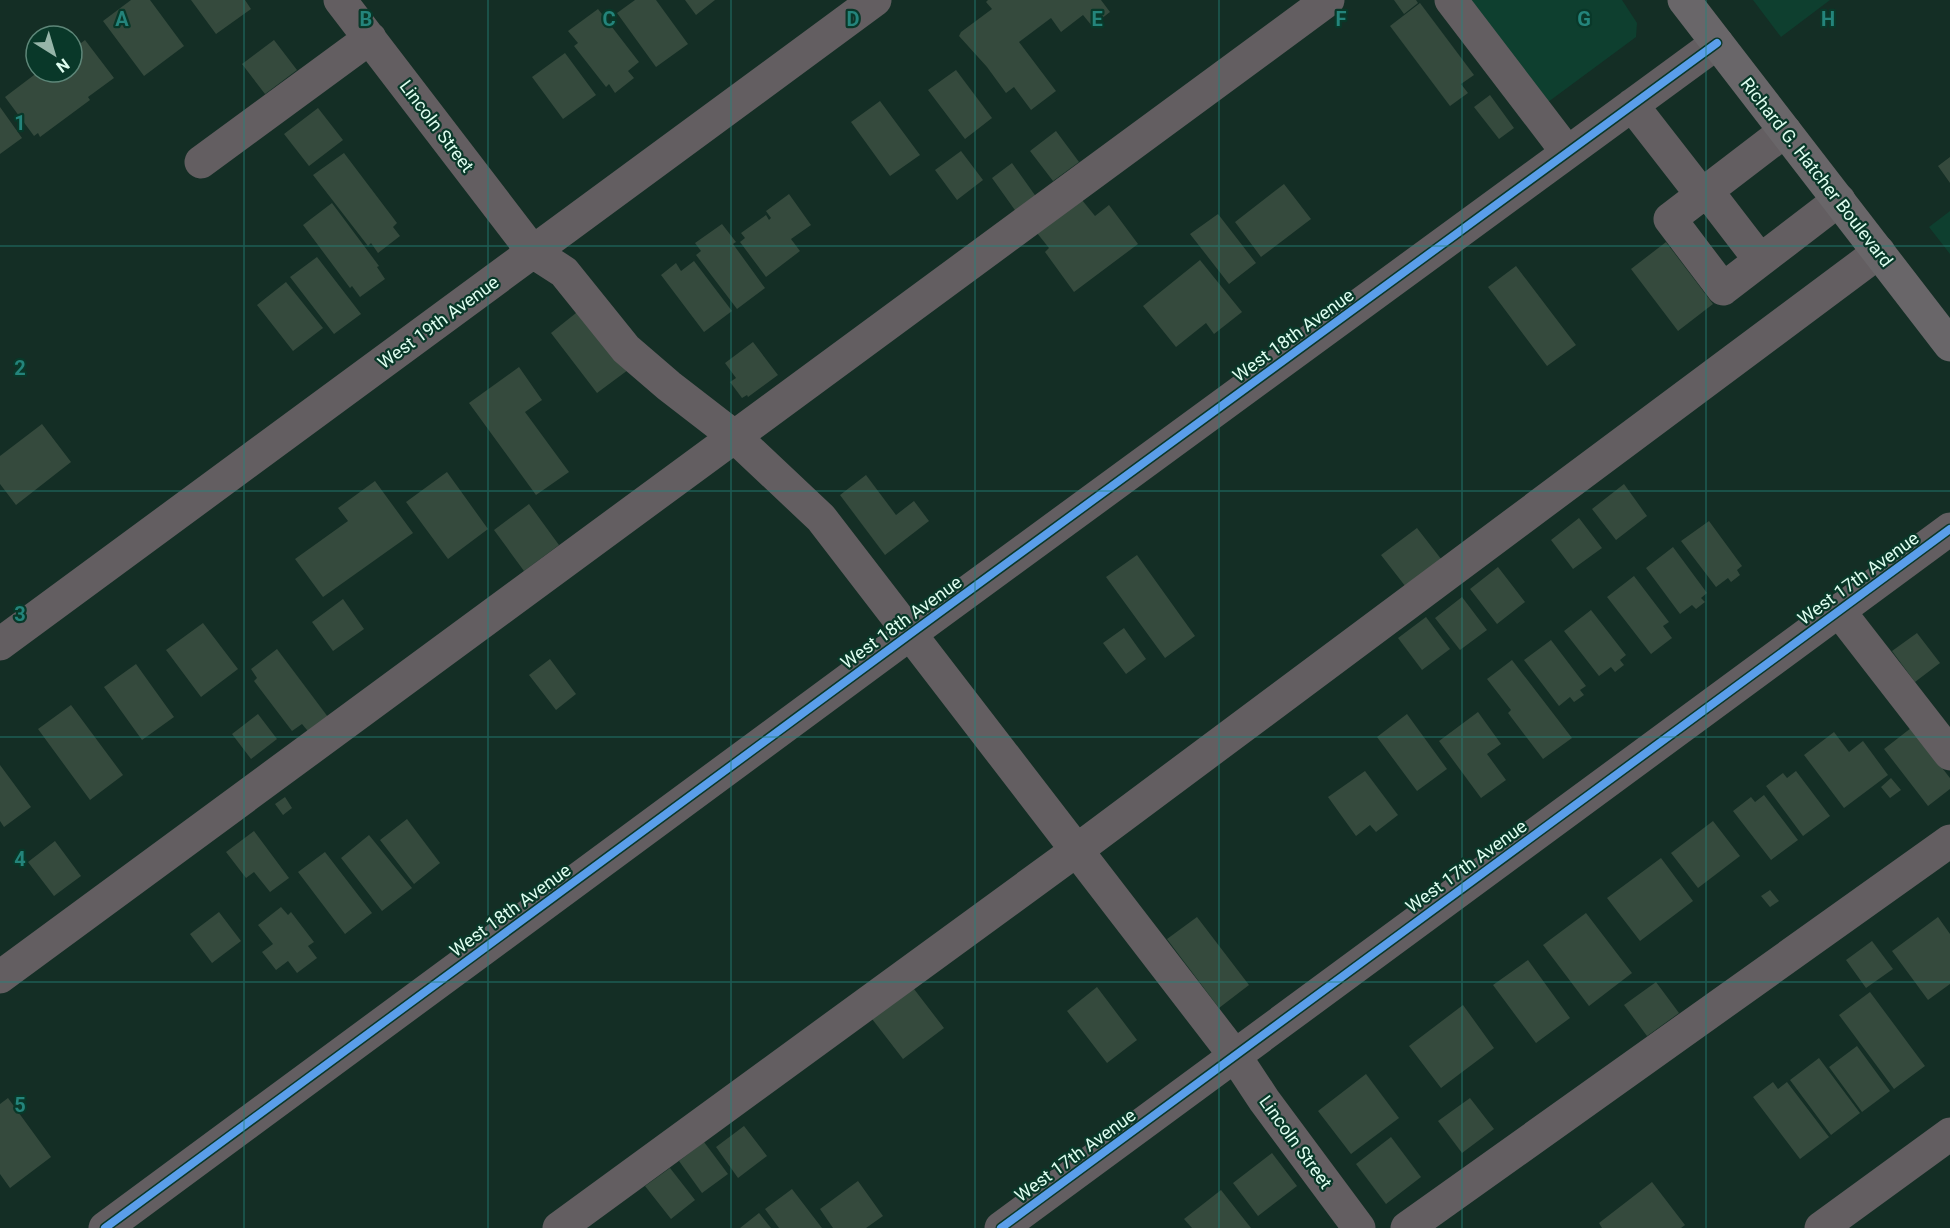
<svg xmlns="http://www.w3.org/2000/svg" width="1950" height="1228" font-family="Roboto,sans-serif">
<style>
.built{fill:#0e3f2f}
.building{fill:#354a3d}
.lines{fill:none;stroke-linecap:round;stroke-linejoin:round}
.minor{stroke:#635e61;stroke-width:33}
.major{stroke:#696669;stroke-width:33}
.cycleway-casing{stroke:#093829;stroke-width:11}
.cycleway{stroke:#5a9eea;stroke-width:8}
.grid{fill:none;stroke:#24847b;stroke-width:1.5;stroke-opacity:0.55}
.labels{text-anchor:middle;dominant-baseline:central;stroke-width:4.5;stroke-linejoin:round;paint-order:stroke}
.street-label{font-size:18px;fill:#defef0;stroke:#093829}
.grid-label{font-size:20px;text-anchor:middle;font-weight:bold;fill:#24847b;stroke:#093829;stroke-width:4.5;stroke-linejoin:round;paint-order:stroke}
</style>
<rect width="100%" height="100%" fill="#142e25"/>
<!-- built -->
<path class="built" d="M1464,0H1622L1637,23L1636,37L1544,105Z
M1753,0H1830L1781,37Z
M1950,211V254L1929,227Z"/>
<!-- building -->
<path class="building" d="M131,0H150L184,46L144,76L103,21Z
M191,0H245L251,9L216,34Z
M635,0H656L688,44L656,67L617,13Z
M685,0H715L696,15Z
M988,0H1101L1110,12L1092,26L1083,15L1061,32L1051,18L1019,42L1056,91L1031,110L1014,87L1006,93L987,67L959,36L961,32L992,9L986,2Z
M1394,0H1416L1418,3L1404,14Z
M1420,3L1474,75L1461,84L1468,93L1450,106L1390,26Z
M598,9L639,62L628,71L634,78L615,93L609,84L606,87L574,46L578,43L568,31Z
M85,40L114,78L88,97L90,100L40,137L38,133L34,136L5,97L38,72H72V50Z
M274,40L297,70L265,94L242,64Z
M565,53L596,95L563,119L532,77Z
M956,70L992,118L965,139L928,90Z
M1490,95L1514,128L1499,139L1474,107Z
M880,101L920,155L890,176L851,122Z
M0,107L22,138L0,154Z
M318,108L343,140L309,166L284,134Z
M1056,131L1079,162L1053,181L1030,151Z
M961,151L983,180L957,200L935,170Z
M344,153L397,223L393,227L400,236L378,253L371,243L368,246L313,175Z
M1950,157V183L1938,166Z
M1012,163L1037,198L1017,213L992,178Z
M1284,184L1311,219L1261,257L1235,222Z
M789,194L811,225L791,239L800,251L766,277L740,242L745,238L741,233L766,215L769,220L771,218L766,211Z
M1082,200L1095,216L1109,205L1138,244L1074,292L1045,252L1049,248L1037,233Z
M332,203L379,266L377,267L385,279L360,297L352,286L350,288L303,225Z
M1218,214L1256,263L1229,284L1190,234Z
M722,224L736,242L733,244L765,288L737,309L696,255L701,251L695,243Z
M1666,242L1713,304L1678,331L1631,269Z
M317,257L361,314L334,334L290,277Z
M1200,260L1242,312L1214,334L1206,323L1176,347L1143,306Z
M694,261L732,311L704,332L661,275L676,263L681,271Z
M1516,266L1576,345L1547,366L1488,287Z
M286,282L323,328L293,351L257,305Z
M581,309L628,370L597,393L551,333Z
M753,342L778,375L748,397L747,395L742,398L730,382L736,378L725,363Z
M519,367L542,400L525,412L569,472L536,495L469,403Z
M42,424L71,462L16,505L0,484V456Z
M447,472L488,529L448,559L406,502Z
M866,475L896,515L914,501L929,521L885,555L840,495Z
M375,481L413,533L323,597L295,559L348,521L338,508Z
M1624,484L1647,516L1616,540L1592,509Z
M529,504L559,545L524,571L494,530Z
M1579,518L1602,548L1573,569L1551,540Z
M1709,521L1742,566L1737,570L1740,575L1731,582L1728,578L1716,587L1681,541Z
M1417,528L1445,564L1409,591L1381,555Z
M1673,547L1707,593L1701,598L1705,602L1696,609L1692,605L1680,614L1646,568Z
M1137,555L1195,636L1165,658L1106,577Z
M1498,567L1525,602L1497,624L1470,589Z
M1634,576L1669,622L1663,626L1672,638L1651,654L1607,597Z
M1462,597L1487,630L1460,650L1435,618Z
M343,599L364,629L333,651L312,622Z
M1591,610L1626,655L1620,660L1624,665L1615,672L1611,667L1599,676L1564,631Z
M1426,617L1450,649L1422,670L1398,638Z
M203,623L238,669L201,697L166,650Z
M1124,628L1146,659L1126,674L1103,643Z
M1917,633L1940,663L1915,682L1892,651Z
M1551,640L1586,686L1580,690L1584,695L1574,702L1570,697L1559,706L1524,660Z
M277,649L331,721L312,736L302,724L292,731L254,681L257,678L251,669Z
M550,659L576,694L556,710L529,675Z
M1512,660L1572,738L1543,759L1508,713L1511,710L1487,679Z
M136,664L174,717L142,740L104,687Z
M71,705L123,775L90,800L38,729Z
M1478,712L1501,744L1487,754L1506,780L1481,798L1439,741Z
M258,714L277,739L251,759L232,734Z
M1407,714L1447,769L1417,791L1377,737Z
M1911,728L1950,778V789L1928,806L1884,749Z
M1834,732L1849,752L1863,741L1888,775L1844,808L1804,755Z
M0,765L31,807L4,827L0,821Z
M1365,771L1398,815L1376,832L1370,825L1356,836L1328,797Z
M1796,771L1830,816L1803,836L1766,786L1783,773L1787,778Z
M1891,778L1901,790L1890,798L1881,787Z
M1764,795L1798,840L1771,860L1733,811L1751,797L1755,802Z
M285,797L292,808L283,815L275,804Z
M407,819L440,863L414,884L380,840Z
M1713,821L1740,856L1698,888L1671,853Z
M254,831L289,878L270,892L254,872L246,878L226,852Z
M369,835L412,888L382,911L341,858Z
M55,841L81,876L54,896L28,862Z
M325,852L372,913L345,934L298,872Z
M1661,858L1693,901L1640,941L1607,898Z
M1770,890L1779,901L1770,907L1761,896Z
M281,907L288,915L291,912L314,942L308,946L317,958L297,973L288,961L276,970L262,952L273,944L258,925Z
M219,912L241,941L212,963L190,934Z
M1586,913L1632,973L1589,1006L1543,945Z
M1197,917L1249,985L1219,1008L1167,939Z
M1938,917L1950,934V984L1928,1000L1892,951Z
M1872,941L1893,969L1866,988L1846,960Z
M1528,960L1570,1018L1536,1043L1493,985Z
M1656,982L1679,1013L1647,1036L1624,1005Z
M1097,987L1137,1040L1107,1063L1067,1011Z
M914,989L944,1028L903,1059L869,1015Z
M1870,992L1925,1066L1894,1089L1839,1015Z
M1463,1005L1494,1048L1441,1088L1409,1046Z
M1857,1046L1890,1091L1862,1112L1829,1067Z
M1819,1058L1860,1113L1831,1135L1790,1080Z
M1366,1074L1399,1118L1351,1154L1318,1111Z
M1773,1082L1778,1089L1787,1082L1829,1137L1800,1159L1753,1097Z
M8,1098L51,1157L10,1188L0,1174V1104Z
M1470,1098L1494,1129L1462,1153L1438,1121Z
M744,1126L767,1156L738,1178L716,1147Z
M1391,1137L1421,1177L1386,1204L1356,1164Z
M704,1142L728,1174L702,1193L679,1161Z
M1272,1153L1297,1186L1258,1216L1233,1183Z
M670,1168L695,1200L671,1219L645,1186Z
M858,1181L883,1216L866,1228H833L820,1209Z
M1652,1182L1685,1225L1681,1228H1602L1599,1223Z
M792,1189L822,1228H779L765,1209Z
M1221,1190L1251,1228H1192L1184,1219Z
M759,1213L771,1228H740Z"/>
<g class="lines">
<!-- minor -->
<path class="minor" d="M340,0L533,252L564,272L626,349L669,386L735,437L821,518L1235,1056L1264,1100L1359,1228
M1451,0L1567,152
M1632,105L1702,195
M1785,131L1670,219L1723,289L1839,200
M201,162L370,38
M1707,191L1760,260
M1839,611L1950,754
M0,644L875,0
M0,977L1328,0
M105,1228L910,634L1717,43
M559,1228L1077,850L1879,252
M1001,1228L1950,529
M1407,1228L1950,841
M1821,1228L1950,1134"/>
<!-- major -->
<path class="major" d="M1684,0L1950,345"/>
<defs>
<path id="cycleway" d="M105,1228L910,634L1717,43
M1001,1228L1950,529"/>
</defs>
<!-- cycleway casing -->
<use href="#cycleway" class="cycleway-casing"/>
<!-- cycleway -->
<use href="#cycleway" class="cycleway"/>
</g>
<!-- grid -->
<path class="grid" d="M244,0V1228M488,0V1228M731,0V1228M975,0V1228M1219,0V1228M1462,0V1228M1706,0V1228M0,246H1950M0,491H1950M0,737H1950M0,982H1950"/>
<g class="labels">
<!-- street labels -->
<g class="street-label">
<text transform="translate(437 126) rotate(53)">Lincoln Street</text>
<text transform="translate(1817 172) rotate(52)">Richard G. Hatcher Boulevard</text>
<text transform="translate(438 322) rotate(-36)">West 19th Avenue</text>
<text transform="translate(1293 335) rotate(-36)">West 18th Avenue</text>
<text transform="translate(1858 578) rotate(-36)">West 17th Avenue</text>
<text transform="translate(901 622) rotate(-36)">West 18th Avenue</text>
<text transform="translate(1466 866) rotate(-36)">West 17th Avenue</text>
<text transform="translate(510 910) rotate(-36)">West 18th Avenue</text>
<text transform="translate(1296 1142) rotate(54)">Lincoln Street</text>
<text transform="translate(1075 1155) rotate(-36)">West 17th Avenue</text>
</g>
</g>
<g class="grid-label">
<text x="122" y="26">A</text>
<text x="366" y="26">B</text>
<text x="609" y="26">C</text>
<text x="853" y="26">D</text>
<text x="1097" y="26">E</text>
<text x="1341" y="26">F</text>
<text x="1584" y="26">G</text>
<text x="1828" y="26">H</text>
<text x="20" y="130">1</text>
<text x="20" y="375">2</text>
<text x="20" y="621">3</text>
<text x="20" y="866">4</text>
<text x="20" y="1112">5</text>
</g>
<!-- north arrow -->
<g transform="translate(54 54) rotate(143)"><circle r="28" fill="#093829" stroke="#5e8779" stroke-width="1.5"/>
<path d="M0-4.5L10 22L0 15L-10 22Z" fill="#97b5a9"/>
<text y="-9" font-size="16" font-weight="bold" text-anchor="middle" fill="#defef0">N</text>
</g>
</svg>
